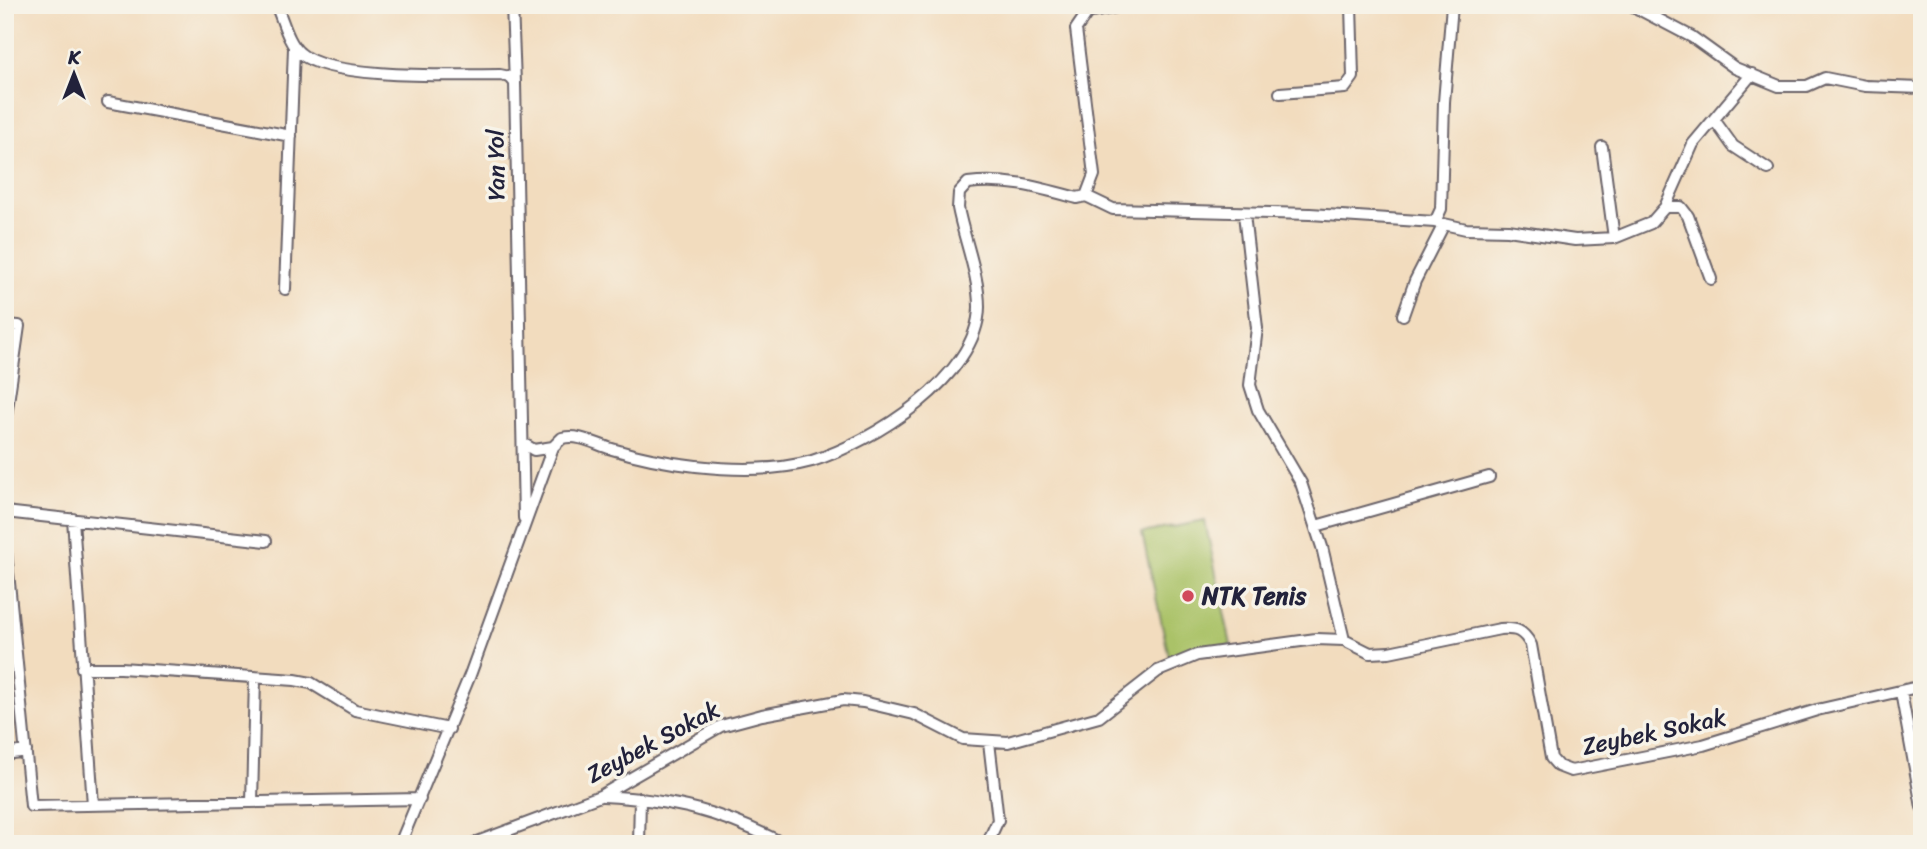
<svg xmlns="http://www.w3.org/2000/svg" width="1927" height="849" font-family="Sriracha,sans-serif">
<style>
.green{fill:#aac268;stroke:#667252;stroke-width:2}
.lines{fill:none;stroke-linecap:round;stroke-linejoin:round}
.minor-casing{stroke:#6b6369;stroke-width:14}
.minor{stroke:#fff;stroke-width:10}
.poi-dot{fill:#d1495b;stroke:#f7f3e8;stroke-width:2.5}
.labels{text-anchor:middle;dominant-baseline:central;stroke-width:7;stroke-linejoin:round;paint-order:stroke}
.street-label{font-size:24px;fill:#22223b;stroke:#f7f3e8}
.poi-label{font-size:24px;font-weight:bold;fill:#22223b;stroke:#f7f3e8;text-anchor:start}
</style>
<rect width="100%" height="100%" fill="#f7f3e8"/>
<filter id="ink" filterUnits="userSpaceOnUse"><feTurbulence type="fractalNoise" baseFrequency=".0143" numOctaves="2"/><feDisplacementMap in="SourceGraphic" scale="14" xChannelSelector="R" yChannelSelector="G"/><feConvolveMatrix kernelMatrix="1 2 1 2 8 2 1 2 1" color-interpolation-filters="sRGB"/></filter>
<filter id="wash" filterUnits="userSpaceOnUse"><feTurbulence type="fractalNoise" baseFrequency=".00686" numOctaves="4" result="noise"/><feDisplacementMap in="SourceGraphic" scale="28" xChannelSelector="R" yChannelSelector="G"/><feGaussianBlur stdDeviation="1.57" result="paint"/><feColorMatrix in="noise" values="0 0 0 0 0 0 0 0 0 0 0 0 0 0 0 0 0 1.4 0 .05"/><feComposite in="paint" operator="in"/></filter>
<g filter="url(#wash)">
<rect width="100%" height="100%" fill="#f2dcbe"/>
<!-- green -->
<path class="green" d="M1205,521L1231,645L1169,657L1142,533Z"/>
</g>
<g filter="url(#ink)">
<g class="lines">
<defs>
<path id="minor" d="M276,5C283,20 288,43 300,53C329,80 458,75 500,75L510,77L515,83L524,518
M512,5L515,83
M1631,5L1692,37L1735,68L1779,86H1807L1825,78L1865,86L1922,88
M1280,93L1345,88L1353,77L1351,5
M108,102L291,136
M1715,121L1733,146L1768,169
M1602,147L1614,238
M1086,196L1113,209L1310,214L1435,222L1441,209L1444,102L1452,5
M1665,207H1681L1688,216L1711,279
M1244,214L1257,328L1250,385L1258,410L1301,483L1322,547L1344,640
M1435,222L1466,229L1508,230L1575,240L1614,238L1651,223L1665,207L1693,144L1752,74
M285,289L294,48
M1403,315L1415,281L1444,224
M5,325L19,326L5,423
M524,444L534,450L553,447
M5,512L266,541
M73,519L93,805
M1316,526L1489,477
M5,542L31,806L420,799
M82,668H121L295,680L311,683L355,710L449,729
M1901,692L1922,807
M5,754L26,751
M603,796C674,800 720,811 784,844
M252,802L255,678
M400,844L470,675L553,447L562,438C580,434 595,444 612,449C638,457 669,463 696,466C732,470 776,471 812,461C871,443 978,377 979,307C979,275 964,239 958,208L959,193L968,183C1006,178 1040,188 1077,198L1086,196L1094,175L1076,29L1087,13L1128,5
M472,844L600,796L721,726L762,715L843,700L863,702L914,714L963,739L1008,742L1099,717L1158,671L1197,655L1316,639L1344,640L1370,653L1389,652L1500,629C1516,628 1523,630 1531,645L1551,758L1558,766L1571,771L1703,745L1817,710L1922,686
M639,844L640,798
M987,844L998,820L989,742"/>
</defs>
<!-- minor casing -->
<use href="#minor" class="minor-casing"/>
<!-- minor -->
<use href="#minor" class="minor"/>
</g>
</g>
<!-- markers -->
<circle class="poi-dot" cx="1188" cy="596" r="7"/>
<g class="labels">
<!-- street labels -->
<g class="street-label">
<text transform="translate(496 165) rotate(-91)">Yan Yol</text>
<text transform="translate(1654 732) rotate(-12)">Zeybek Sokak</text>
<text transform="translate(653 742) rotate(-28)">Zeybek Sokak</text>
</g>
<!-- poi labels -->
<g class="poi-label">
<text x="1202" y="596">NTK Tenis</text>
</g>
</g>
<!-- margin -->
<rect width="1927" height="849" fill="none" stroke="#f7f3e8" stroke-width="28"/>
<!-- north arrow -->
<g transform="translate(74 74)" stroke="#f7f3e8" stroke-width="5" paint-order="stroke">
<path d="M0-5L12 26L0 18L-12 26Z" fill="#22223b"/>
<text y="-10" font-size="19" font-weight="bold" text-anchor="middle" fill="#22223b">K</text>
</g>
</svg>
